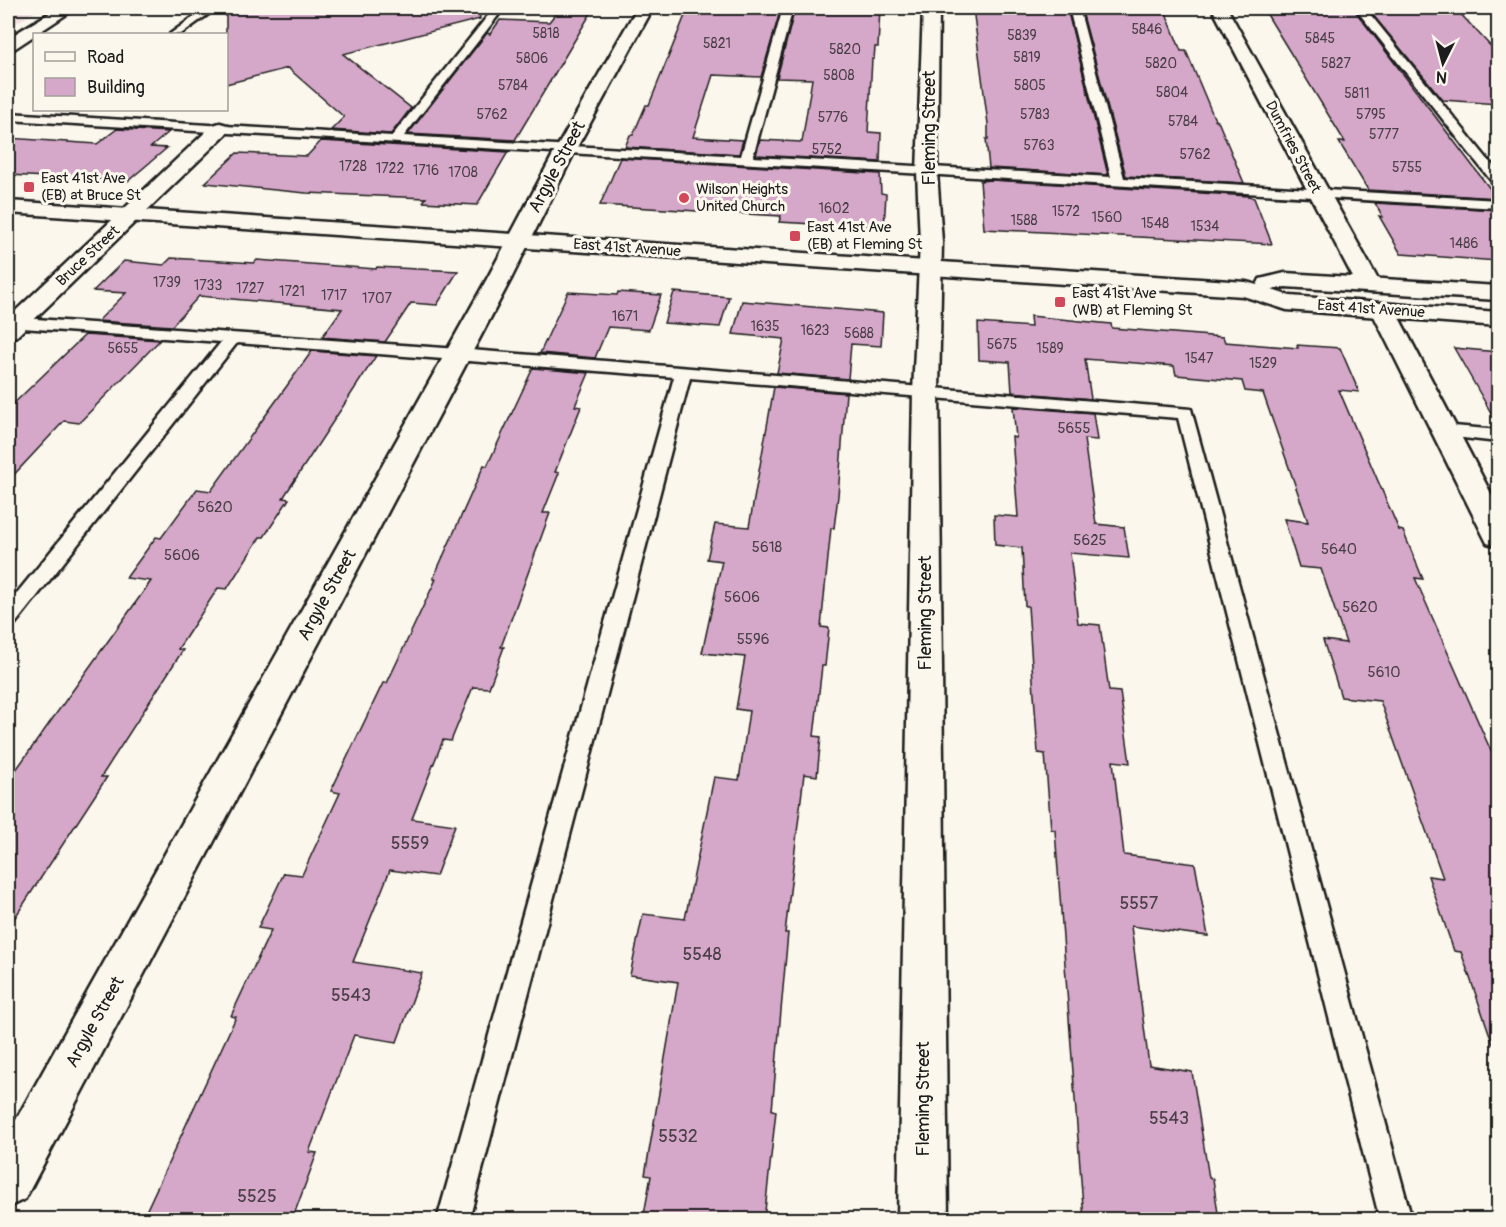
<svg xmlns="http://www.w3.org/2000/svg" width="1506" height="1227" font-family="Pangolin,sans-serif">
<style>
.built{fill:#f0dfe2}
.building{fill:#d5a7c9;stroke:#1c1c1c;stroke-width:1.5}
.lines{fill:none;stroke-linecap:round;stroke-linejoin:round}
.lane-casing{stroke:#1c1c1c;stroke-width:5}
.street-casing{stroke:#1c1c1c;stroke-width:5}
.secondary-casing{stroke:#1c1c1c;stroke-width:5}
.lane{fill:#fbf7ec;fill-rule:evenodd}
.street{fill:#fbf7ec;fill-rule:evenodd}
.secondary{fill:#fbf7ec;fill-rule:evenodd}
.poi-dot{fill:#d1495b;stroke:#fbf7ec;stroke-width:2}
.labels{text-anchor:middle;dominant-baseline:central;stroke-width:6;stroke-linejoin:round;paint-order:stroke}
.far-number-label{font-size:14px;fill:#4a3f47}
.far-street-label{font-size:15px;fill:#1c1c1c;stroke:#fbf7ec}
.far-poi-label{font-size:15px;fill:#1c1c1c;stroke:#fbf7ec;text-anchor:start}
.number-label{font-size:15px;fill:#4a3f47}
.street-label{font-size:18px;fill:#1c1c1c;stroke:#fbf7ec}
.near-number-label{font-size:18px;fill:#4a3f47}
</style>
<rect width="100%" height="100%" fill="#fbf7ec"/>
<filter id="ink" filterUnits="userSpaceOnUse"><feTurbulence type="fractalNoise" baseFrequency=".0167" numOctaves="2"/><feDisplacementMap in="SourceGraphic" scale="12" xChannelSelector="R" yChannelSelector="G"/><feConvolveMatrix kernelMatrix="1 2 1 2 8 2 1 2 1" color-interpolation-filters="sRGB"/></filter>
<g filter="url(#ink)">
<!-- built -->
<path class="built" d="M8,8H41L8,28Z"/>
<!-- building -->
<path class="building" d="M226,8H479L480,19L343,54L411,108L391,134L331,130L344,117L288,68L226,84Z
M560,8H594L515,140L408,134L487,33L490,34L500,20L549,22Z
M688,8H727V10L780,12L761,77L713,75L693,137L743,140L739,154L625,147L630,135H633L646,105H649Z
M795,8H880L878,47H875L874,59H872L868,132L881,133L880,162L756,155L760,140L802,142L812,79L777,78Z
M973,8H1067L1108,175L989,168L986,139H988V124Z
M1081,8H1164L1181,51H1186L1215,120L1218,121L1244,183L1126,176Z
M1263,8H1353L1497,198L1368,190L1339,142H1345Z
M1367,8H1455L1498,54V104L1443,100Z
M117,129L169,132L151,147L167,148L128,181L8,175V138L97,144Z
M321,141L508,152L477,205L423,202L426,198L306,193L205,183L237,153L307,156Z
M620,158L880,174L881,193L886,194L884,228L779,222L781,216L600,205Z
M991,180L1249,196L1254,198L1272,244L984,229L980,181Z
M1375,203L1498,210V261L1401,254L1379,216L1383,217Z
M171,258L254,263L257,260L376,269L377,267L458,271L437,305L411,303L385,342L322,337L342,309L199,296L172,326L98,321L126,293L93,291L124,261L164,265Z
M568,292L617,295L618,292L661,295L649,330L608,327L595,358L540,353Z
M674,292L729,297L720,327L664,323Z
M742,301L883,313L881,346L851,344L848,379L777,373L784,339L733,334Z
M1030,316L1111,324L1112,328L1223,337L1225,342L1298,348L1297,345L1340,348L1359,392L1339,390L1399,530L1403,531L1423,579L1415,578L1498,767V1044H1493L1461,952L1454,951L1428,876L1443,878L1380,701L1341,697L1323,640L1346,643L1321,569L1299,567L1284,519L1308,522L1263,393L1245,391L1242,381L1176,375L1174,366L1085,359L1091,399L1012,392L1010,362L979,360L978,323L1031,327Z
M85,335L160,340L79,423L64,421L8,481V409Z
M1454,348L1498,352V425Z
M312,351L376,356L283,498L289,499L264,537H260L227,589L218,588L178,649L183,650L101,777H107L8,928V781L151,581L126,578L156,537L161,538L197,489L211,491Z
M533,368L589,373L575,406L581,407L555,472L559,473L543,513H550L501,647H504L489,688L473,687L451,741L443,740L412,819L455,825L436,876L390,870L353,962L422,973L397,1042L354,1035L309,1152L317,1153L292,1220H142L236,1017L231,1016L271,930L258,928L284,873L302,875L340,793L331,791L383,683H387L436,579H433L484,465L487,466Z
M774,387L846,393L838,496L834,528H831L821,627L829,628L825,666H822L814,736L821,737L817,776L804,774L785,933H788L772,1110L776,1111L764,1220H643L651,1176L645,1175L678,982L630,975L643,914L685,919L714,777L739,780L749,711L736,709L745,657L702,653L722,561L707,559L715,524L749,527Z
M1013,407L1093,413L1097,440L1084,439L1096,524L1124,527L1129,558L1070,553L1078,623L1100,625L1109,691L1120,692L1130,763L1113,761L1124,855L1195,864L1208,936L1131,926L1149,1065L1192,1072L1209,1178L1213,1179L1219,1220H1084L1055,830L1051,829L1045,754L1038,753L1028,606H1025L1022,548L995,545L994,515L1018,517L1012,437L1016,438Z"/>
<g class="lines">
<defs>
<path id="lane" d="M206,8H217L181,34H170Z
M494,8H504L404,136L741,156L783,8H793L753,157L1111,177L1069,8H1079L1124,178L1498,200V208L8,120V113L392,136Z
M1355,8H1365L1498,172V184L1493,183Z
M8,317L458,349L1191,409L1412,1220H1380L1178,418L690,378L469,1220H437L674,377L237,343L15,624L8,626V604L221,342L8,327Z
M1443,425L1498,430V442L1437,435L1434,431L1437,427Z"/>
<path id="street" d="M58,8H76L14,49L8,50V38Z
M637,8H653L576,149L512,277L25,1199L8,1207V1134L488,277L556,149Z
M923,8H939L937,172L942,242L939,392L948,1220H898L913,392L920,242L917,172Z
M1212,8H1227L1381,285L1377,290L1369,292L1361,290L1357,285Z
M220,123L227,125L229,129L227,133L17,336L8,338V318L213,125Z
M1383,303L1392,305L1395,310L1498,507V546L1487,543L1483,535L1371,310L1374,305Z"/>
<path id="secondary" d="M8,201L1246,282L1257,285L1260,279L1285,273L1498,286V300L1285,287L1272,290L1290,296L1498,312V326L1287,310L1243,296L8,213Z"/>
</defs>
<!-- lane casing -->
<use href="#lane" class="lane-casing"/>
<!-- street casing -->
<use href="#street" class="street-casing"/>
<!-- secondary casing -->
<use href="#secondary" class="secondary-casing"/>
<!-- lane -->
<use href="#lane" class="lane"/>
<!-- street -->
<use href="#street" class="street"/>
<!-- secondary -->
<use href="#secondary" class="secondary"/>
</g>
</g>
<!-- markers -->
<g class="poi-dot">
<rect x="23" y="181" width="12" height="12" rx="3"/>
<circle cx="684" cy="198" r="6"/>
<rect x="789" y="230" width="12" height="12" rx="3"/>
<rect x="1054" y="296" width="12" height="12" rx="3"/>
</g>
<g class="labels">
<!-- far-number labels -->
<g class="far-number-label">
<text x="1147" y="29">5846</text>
<text x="546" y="33">5818</text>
<text x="1022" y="35">5839</text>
<text x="1320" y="38">5845</text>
<text x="717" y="43">5821</text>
<text x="845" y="49">5820</text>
<text x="1027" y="57">5819</text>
<text x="532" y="58">5806</text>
<text x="1161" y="63">5820</text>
<text x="1336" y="63">5827</text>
<text x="839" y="75">5808</text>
<text x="513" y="85">5784</text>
<text x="1030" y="85">5805</text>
<text x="1172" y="92">5804</text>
<text x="1357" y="93">5811</text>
<text x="492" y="114">5762</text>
<text x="1035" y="114">5783</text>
<text x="1371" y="114">5795</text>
<text x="833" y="117">5776</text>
<text x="1183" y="121">5784</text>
<text x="1384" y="134">5777</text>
<text x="1039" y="145">5763</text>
<text x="827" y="149">5752</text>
<text x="1195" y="154">5762</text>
<text x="353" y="166">1728</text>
<text x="1407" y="167">5755</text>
<text x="390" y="168">1722</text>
<text x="426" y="170">1716</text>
<text x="463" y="172">1708</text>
<text x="834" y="208">1602</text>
<text x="1066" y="211">1572</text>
<text x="1107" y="217">1560</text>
<text x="1024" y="220">1588</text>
<text x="1155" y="223">1548</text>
<text x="1205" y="226">1534</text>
<text x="1464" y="243">1486</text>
<text x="167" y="282">1739</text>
<text x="208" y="285">1733</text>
<text x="250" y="288">1727</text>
<text x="292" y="291">1721</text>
<text x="334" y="295">1717</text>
<text x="377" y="298">1707</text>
<text x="625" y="316">1671</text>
<text x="765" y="326">1635</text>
<text x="815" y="330">1623</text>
<text x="859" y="333">5688</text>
<text x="1002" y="344">5675</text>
<text x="123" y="348">5655</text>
<text x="1050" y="348">1589</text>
<text x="1199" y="358">1547</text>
<text x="1263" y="363">1529</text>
</g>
<!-- far-street labels -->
<g class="far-street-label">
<text transform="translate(1293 147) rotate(62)">Dumfries Street</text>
<text transform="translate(627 248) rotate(4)">East 41st Avenue</text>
<text transform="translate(88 256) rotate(-43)">Bruce Street</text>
<text transform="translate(1371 309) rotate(4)">East 41st Avenue</text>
</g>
<!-- far-poi labels -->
<g class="far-poi-label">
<text x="41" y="178">East 41st Ave<tspan x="41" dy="17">(EB) at Bruce St</tspan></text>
<text x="696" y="189">Wilson Heights<tspan x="696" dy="17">United Church</tspan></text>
<text x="807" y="227">East 41st Ave<tspan x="807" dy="17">(EB) at Fleming St</tspan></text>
<text x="1072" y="293">East 41st Ave<tspan x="1072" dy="17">(WB) at Fleming St</tspan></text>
</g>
<!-- number labels -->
<g class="number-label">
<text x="1074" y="428">5655</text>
<text x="215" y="507">5620</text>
<text x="1090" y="540">5625</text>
<text x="767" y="547">5618</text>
<text x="1339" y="549">5640</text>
<text x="182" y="555">5606</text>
<text x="742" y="597">5606</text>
<text x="1360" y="607">5620</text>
<text x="753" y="639">5596</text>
<text x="1384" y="672">5610</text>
</g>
<!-- street labels -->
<g class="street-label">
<text transform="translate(929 128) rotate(-90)">Fleming Street</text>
<text transform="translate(557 167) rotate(-62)">Argyle Street</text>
<text transform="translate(327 595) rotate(-61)">Argyle Street</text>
<text transform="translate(925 613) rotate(-90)">Fleming Street</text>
<text transform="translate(95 1022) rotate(-61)">Argyle Street</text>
<text transform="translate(923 1099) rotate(-90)">Fleming Street</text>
</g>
<!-- near-number labels -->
<g class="near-number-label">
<text x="410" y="843">5559</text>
<text x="1139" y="903">5557</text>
<text x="702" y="954">5548</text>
<text x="351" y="995">5543</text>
<text x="1169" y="1118">5543</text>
<text x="678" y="1136">5532</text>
<text x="257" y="1196">5525</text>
</g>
</g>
<!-- margin -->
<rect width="1506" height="1227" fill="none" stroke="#fbf7ec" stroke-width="30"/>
<rect x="15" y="15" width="1476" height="1197" fill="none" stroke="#1c1c1c" stroke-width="2" filter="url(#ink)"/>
<!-- legend -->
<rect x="33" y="33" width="195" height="78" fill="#fbf7ec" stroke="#a29f99" stroke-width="1.5"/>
<rect x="45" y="52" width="30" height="9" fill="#fbf7ec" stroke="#a29f99" stroke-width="1.5"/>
<text x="87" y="63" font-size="18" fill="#1c1c1c">Road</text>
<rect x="45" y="78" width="30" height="18" fill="#d5a7c9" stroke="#a29f99" stroke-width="1.5"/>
<text x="87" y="93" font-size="18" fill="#1c1c1c">Building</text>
<!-- north arrow -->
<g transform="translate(1443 63) rotate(186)" stroke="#fbf7ec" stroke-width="4.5" paint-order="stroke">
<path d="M0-4.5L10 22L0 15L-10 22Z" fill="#1c1c1c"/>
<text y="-9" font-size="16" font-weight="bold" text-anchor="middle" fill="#1c1c1c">N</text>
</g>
</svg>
